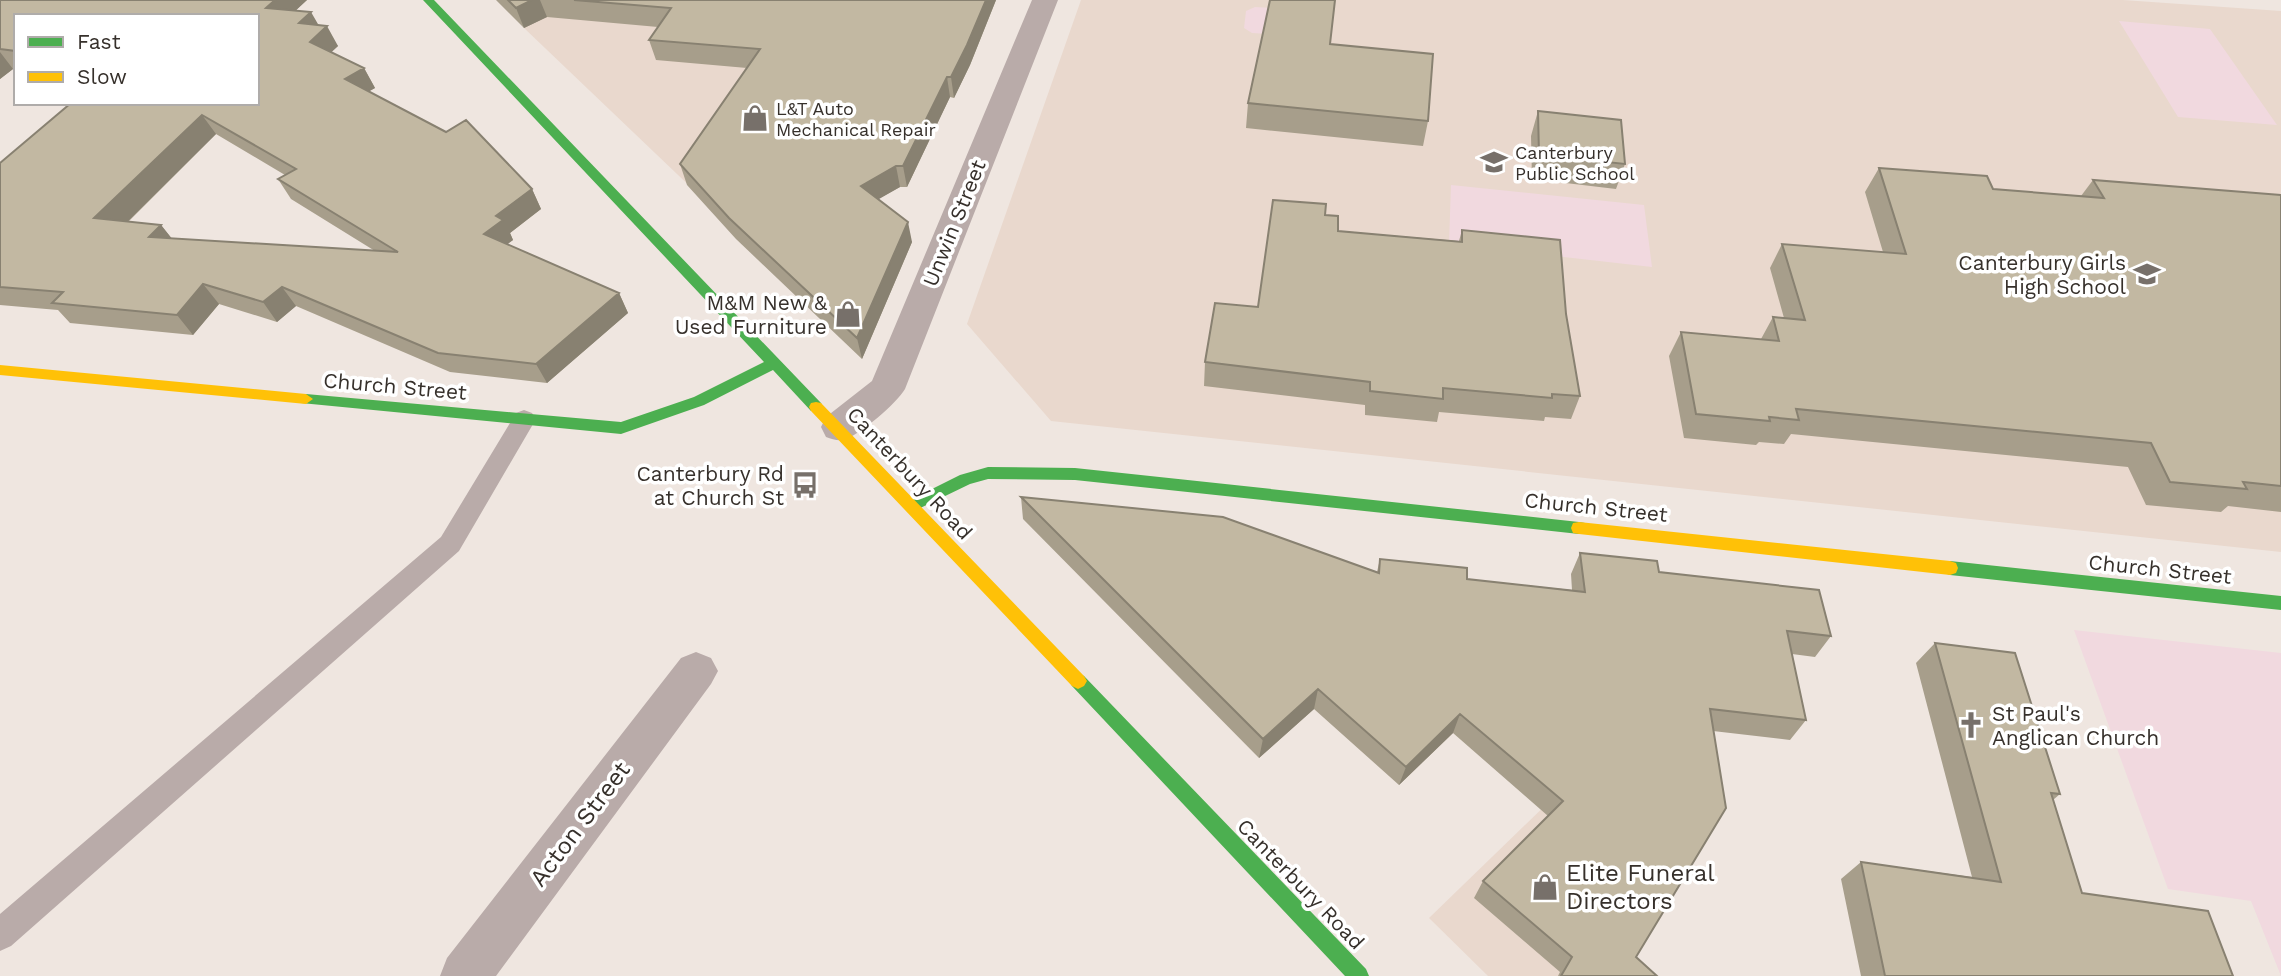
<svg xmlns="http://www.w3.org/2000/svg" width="2281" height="976" font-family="'Work Sans',sans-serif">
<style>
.built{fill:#e9d8cd}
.green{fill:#f1d9df}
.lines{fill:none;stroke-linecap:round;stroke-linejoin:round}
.lane{fill:#b9aba9;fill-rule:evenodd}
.street{fill:#b9aba9;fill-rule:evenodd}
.fast{fill:#4caf50;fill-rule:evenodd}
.slow{fill:#ffc107;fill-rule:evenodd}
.wall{fill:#a79e8b;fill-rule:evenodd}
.shaded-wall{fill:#888171}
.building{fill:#c2b8a2;stroke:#888171;stroke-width:2;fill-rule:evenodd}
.labels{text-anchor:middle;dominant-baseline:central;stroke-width:7;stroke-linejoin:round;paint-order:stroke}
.far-poi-label{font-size:18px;fill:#36302b;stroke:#fff;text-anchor:start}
.street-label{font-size:21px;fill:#36302b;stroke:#fff}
.poi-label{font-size:21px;fill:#36302b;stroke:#fff;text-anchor:end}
.near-street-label{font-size:24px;fill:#36302b;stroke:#fff}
.near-poi-label{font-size:24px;fill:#36302b;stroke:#fff;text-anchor:start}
</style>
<rect width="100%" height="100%" fill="#efe6e0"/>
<!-- built -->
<path class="built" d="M577,0L841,21L721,216L524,28Z
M1081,0H2123L2281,11V552L1051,421L967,324Z
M1588,764L1619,976H1488L1429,918Z"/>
<!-- green -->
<path class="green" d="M1255,7L1288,9L1282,35L1252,33L1244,28L1246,11Z
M2119,21L2210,29L2277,125L2178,117Z
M1451,185L1644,205L1652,267L1449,244Z
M2074,630L2281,653V976L2251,901L2168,889Z"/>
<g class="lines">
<!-- lane -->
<path class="lane" d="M524,410L532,413L536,419L459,551L11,946L0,951V914L441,537L516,413Z"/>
<!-- street -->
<path class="street" d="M1032,0H1058L905,389C897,403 859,436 843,440C837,441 832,439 826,437L821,427L826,417L872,381Z
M696,652L711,658L718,671L711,684L496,976H440L447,958L681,658Z"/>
<!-- fast -->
<path class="fast" d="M423,0H434L821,403L823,407L821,411H811L773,370L704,405L621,434L301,403L299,399L301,395L306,394L621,422L694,397L764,362Z
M988,467L1075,468L1579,522L1585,523L1587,528L1585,533L1579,534L1075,480L988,479L970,484L912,512L906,510L904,506L906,502L960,475Z
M1950,561L2281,596V610L1950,575L1944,573L1942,568L1944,563Z
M1078,673L1084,676L1366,969L1369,976H1345L1072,686L1069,681L1072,676Z"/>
<!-- slow -->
<path class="slow" d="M0,365L306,394L313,399L306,404L0,375Z
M816,402L821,403L1084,676L1087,681L1084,686L1078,689L1072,686L811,411L809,407L811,403Z
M1579,522L1950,561L1956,563L1958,568L1956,573L1950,575L1579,534L1573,533L1571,528L1573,523Z"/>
</g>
<!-- wall -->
<path class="wall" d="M0,0H307L296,10L319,25L338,46L331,52L364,68L375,88L369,91L532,189L541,209L510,233L513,240L507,244L619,293L628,313L547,383L450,372L296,306L277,322L219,304L193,335L70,323L58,310L0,305V163L71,103H257L16,16V69H13L0,79ZM216,134L285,175L278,179L291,199L375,251L172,239L161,225L128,222Z
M496,0H996L970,65L954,98L950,97L907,187H900L878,199L912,242L862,359L736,239L687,185L680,164L747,68L656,60L649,40L658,27L547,17L524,28Z
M1248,103L1428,121L1423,146L1246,128Z
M1538,111L1625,164L1616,189L1532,179L1531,136Z
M1879,168L1993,189L2081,196L2093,180L2281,195V512L2228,506L2221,512L2146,505L2128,467L1791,434L1784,444L1759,442L1756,445L1684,438L1669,356L1681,332L1761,339L1773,317L1784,318L1770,268L1782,244L1883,252L1865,192Z
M1325,215L1338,231L1459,241L1462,230L1566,314L1580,396L1571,419L1545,417L1544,421L1439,412L1437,422L1365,415V405L1204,386L1205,362L1258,307Z
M1021,497L1377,572L1380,559L1467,579L1572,590L1571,574L1580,553L1659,572L1831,636L1815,657L1792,654L1806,720L1790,740L1713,731L1636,957L1657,976H1558L1560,972L1474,898L1483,881L1548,816L1453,733L1399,785L1314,709L1259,758L1023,519Z
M1935,643L2060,794L2053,800L2082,893L2233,976H1861L1841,879L1861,862L1972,877L1916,663Z"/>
<!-- shaded-wall -->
<path class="shaded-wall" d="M275,0H307L278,27L266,8Z
M532,0H540L547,17L524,28L516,8Z
M986,0H996L970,65L954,98L951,77Z
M311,12L322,31L327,26L338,46L321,62L299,23Z
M0,52L13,69L0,79Z
M364,68L375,88L356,99L345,79Z
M947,77L950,97L907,187L903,166Z
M202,115L216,134L111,238L94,218Z
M896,166L900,187L865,207L861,186Z
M532,189L541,209L510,233L513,240L494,254L484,234L496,216Z
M908,222L912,242L862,359L857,338Z
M161,225L177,245L149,237Z
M203,284L219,304L193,335L177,315Z
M282,287L296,306L277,322L263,302Z
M619,293L628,313L547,383L536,364Z
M1318,689L1314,709L1259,758L1263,739Z
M1460,714L1453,733L1399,785L1406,767Z"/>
<!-- building -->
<path class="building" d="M0,0H275L266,8L311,12L299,23L327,26L310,42L364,68L345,79L446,132L466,120L532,189L496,216L503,220L484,234L619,293L536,364L438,353L282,287L263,302L203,284L177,315L52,303L63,292L0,287V163L71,103H257V16H16V51L0,49ZM202,115L296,169L278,179L398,252L149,237L161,225L94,218Z
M508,0H532L516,8Z
M574,0H986L967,45L951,77H947L903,166H896L861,186L908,222L857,338L729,218L680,164L760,49L649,40L671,8Z
M1270,0H1335L1330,44L1433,54L1428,121L1248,103Z
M1538,111L1621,120L1625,164L1539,155Z
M1879,168L1987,176L1993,189L2104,198L2093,180L2281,195V486L2243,482L2247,489L2170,482L2151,443L1796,409L1799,420L1769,417L1770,421L1696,414L1681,332L1779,341L1773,317L1805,320L1782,244L1906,254Z
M1273,200L1326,204L1325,215L1338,216V231L1462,242V230L1560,240L1566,314L1580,396L1552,394V398L1443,388V399L1370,391V382L1205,362L1215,303L1258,307Z
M1021,497L1223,517L1379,573L1380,559L1467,568V579L1585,592L1580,553L1657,561L1659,572L1819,590L1831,636L1787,631L1806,720L1710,709L1726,808L1636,957L1657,976H1561L1572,957L1483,881L1563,801L1460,714L1406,767L1318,689L1263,739Z
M1935,643L2015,653L2060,794L2051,793L2082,893L2208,911L2233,976H1885L1861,862L2001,882Z"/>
<!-- icons -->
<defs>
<symbol id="shop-bare" viewBox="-9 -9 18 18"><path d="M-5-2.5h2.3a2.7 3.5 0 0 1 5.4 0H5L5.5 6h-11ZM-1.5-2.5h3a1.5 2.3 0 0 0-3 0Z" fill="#77706a" stroke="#fff" stroke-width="2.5" paint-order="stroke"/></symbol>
<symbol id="school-bare" viewBox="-9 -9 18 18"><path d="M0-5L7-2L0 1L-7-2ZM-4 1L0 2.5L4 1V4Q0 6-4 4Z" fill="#77706a" stroke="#fff" stroke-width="2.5" paint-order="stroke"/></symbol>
<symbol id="bus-bare" viewBox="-9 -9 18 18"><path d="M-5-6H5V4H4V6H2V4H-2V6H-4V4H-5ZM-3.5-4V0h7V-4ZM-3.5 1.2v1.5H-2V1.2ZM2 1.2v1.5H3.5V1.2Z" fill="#77706a" stroke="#fff" stroke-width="2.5" paint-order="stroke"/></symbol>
<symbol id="church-bare" viewBox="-9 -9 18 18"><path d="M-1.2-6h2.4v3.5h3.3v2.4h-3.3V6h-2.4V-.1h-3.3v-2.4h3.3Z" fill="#77706a" stroke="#fff" stroke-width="2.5" paint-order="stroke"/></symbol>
</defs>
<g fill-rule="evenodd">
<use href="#shop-bare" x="736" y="99" width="38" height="38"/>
<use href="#school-bare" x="1475" y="143" width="38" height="38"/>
<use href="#school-bare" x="2128" y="255" width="38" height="38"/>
<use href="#shop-bare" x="829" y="295" width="38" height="38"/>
<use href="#bus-bare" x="786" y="466" width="38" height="38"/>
<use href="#church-bare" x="1952" y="706" width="38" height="38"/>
<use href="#shop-bare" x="1526" y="868" width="38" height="38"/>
</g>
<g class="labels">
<!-- far-poi labels -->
<g class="far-poi-label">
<text x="776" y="108">L&amp;T Auto<tspan x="776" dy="21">Mechanical Repair</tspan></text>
<text x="1515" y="152">Canterbury<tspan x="1515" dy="21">Public School</tspan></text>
</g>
<!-- street labels -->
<g class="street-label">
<text transform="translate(954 223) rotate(-68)">Unwin Street</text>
<text transform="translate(395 386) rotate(5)">Church Street</text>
<text transform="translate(910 473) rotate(47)">Canterbury Road</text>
<text transform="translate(1596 507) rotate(6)">Church Street</text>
<text transform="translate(2160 569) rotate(6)">Church Street</text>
<text transform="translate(1301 884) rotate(46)">Canterbury Road</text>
</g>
<!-- poi labels -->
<g class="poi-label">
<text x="2126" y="262">Canterbury Girls<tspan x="2126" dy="24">High School</tspan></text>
<text x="827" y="302">M&amp;M New &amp;<tspan x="827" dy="24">Used Furniture</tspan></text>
<text x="784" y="473">Canterbury Rd<tspan x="784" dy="24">at Church St</tspan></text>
<text x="1992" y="713" text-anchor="start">St Paul's<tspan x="1992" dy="24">Anglican Church</tspan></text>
</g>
<!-- near-street labels -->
<g class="near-street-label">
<text transform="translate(580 824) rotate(-53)">Acton Street</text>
</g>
<!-- near-poi labels -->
<g class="near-poi-label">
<text x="1566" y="873">Elite Funeral<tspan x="1566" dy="28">Directors</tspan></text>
</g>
</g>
<!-- legend -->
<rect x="14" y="14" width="245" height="91" fill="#ffffff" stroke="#afacaa" stroke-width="2"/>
<rect x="28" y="37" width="35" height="10" fill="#4caf50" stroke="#afacaa" stroke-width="2"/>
<text x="77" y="49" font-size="21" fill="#36302b">Fast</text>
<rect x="28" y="72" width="35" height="10" fill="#ffc107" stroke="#afacaa" stroke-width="2"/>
<text x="77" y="84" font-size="21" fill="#36302b">Slow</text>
</svg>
